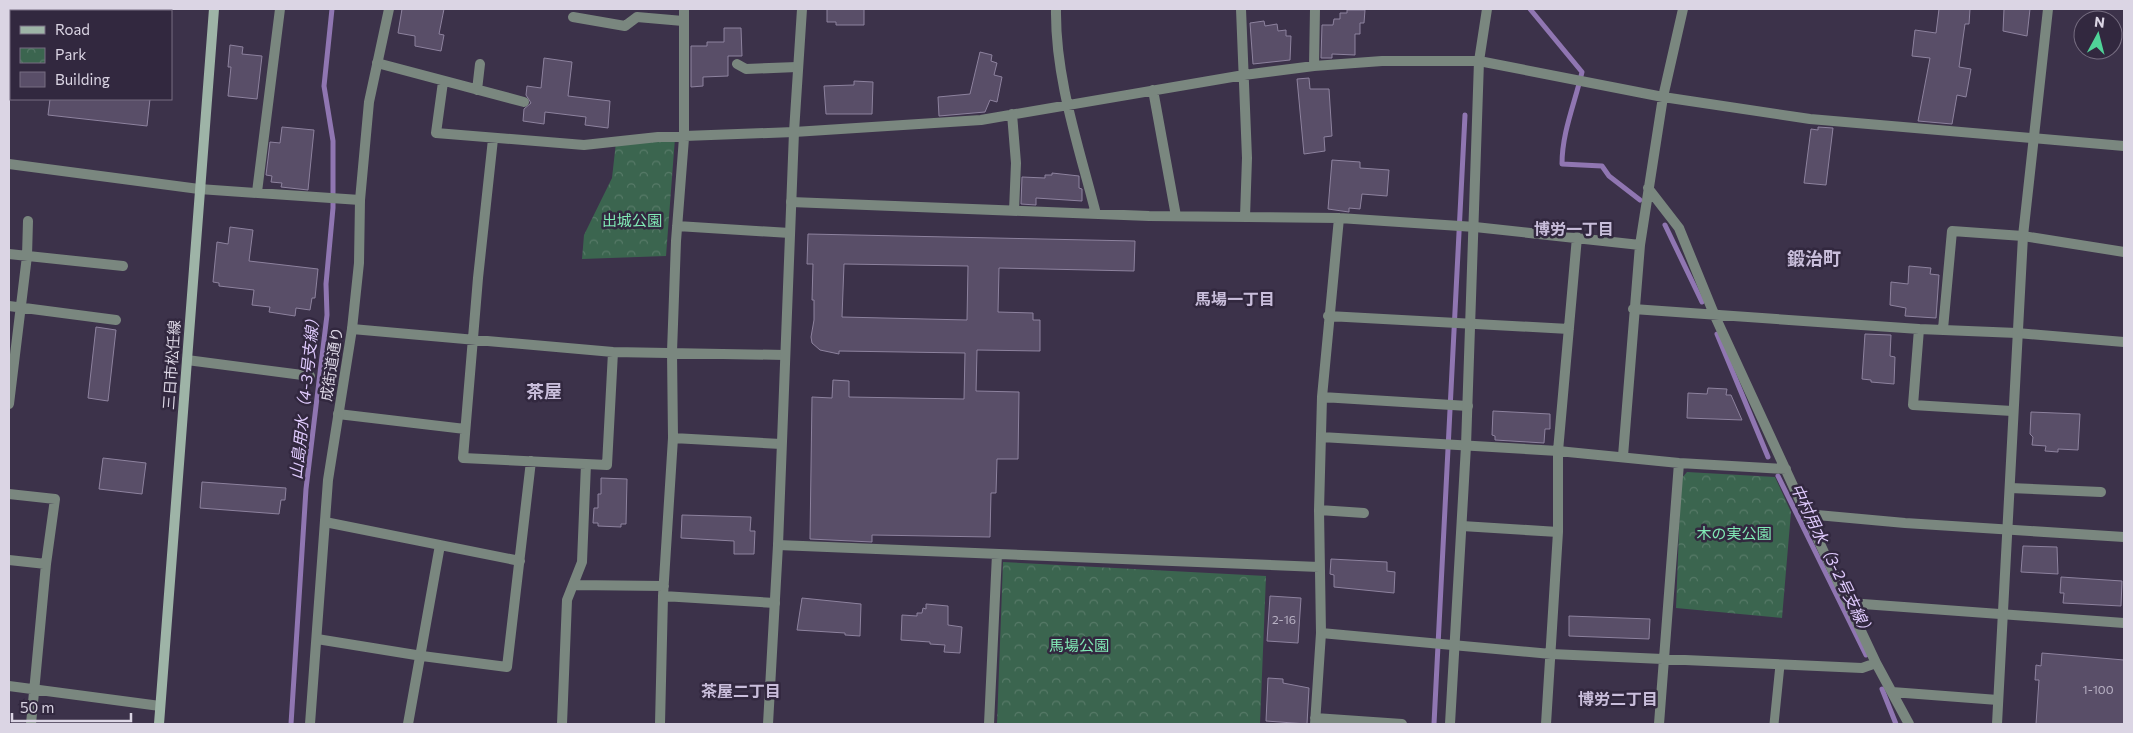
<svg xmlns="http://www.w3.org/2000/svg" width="2133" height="733" font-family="Commissioner,'Noto Sans JP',sans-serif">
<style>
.park{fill:url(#park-crowns)}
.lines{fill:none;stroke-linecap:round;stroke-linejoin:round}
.stream{stroke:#9076b2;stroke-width:5}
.building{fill:#594e68;stroke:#8d829e;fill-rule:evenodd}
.service{stroke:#7a877f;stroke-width:9}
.minor{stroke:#7a877f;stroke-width:10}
.tertiary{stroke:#7a877f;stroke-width:10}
.secondary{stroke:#9eb4a7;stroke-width:10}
.labels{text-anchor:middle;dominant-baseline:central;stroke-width:5;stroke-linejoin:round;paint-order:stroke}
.number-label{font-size:12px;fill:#bab3c5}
.park-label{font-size:15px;fill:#80e9b5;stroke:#32283f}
.street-label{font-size:15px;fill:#dbd5e4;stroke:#32283f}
.neighbourhood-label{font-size:16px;font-weight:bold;fill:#c9bedb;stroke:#32283f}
.water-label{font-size:16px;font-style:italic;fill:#dfcafd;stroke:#32283f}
.quarter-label{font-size:18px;font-weight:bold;fill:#c9bedb;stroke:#32283f}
</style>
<defs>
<pattern id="park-crowns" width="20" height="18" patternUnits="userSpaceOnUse" patternTransform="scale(1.25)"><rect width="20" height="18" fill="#3b654f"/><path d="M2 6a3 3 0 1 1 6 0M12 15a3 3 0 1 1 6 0" fill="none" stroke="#577a68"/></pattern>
</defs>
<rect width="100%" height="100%" fill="#3c324a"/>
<!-- park -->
<path class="park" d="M675,138L666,256L582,259L584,235L612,178L616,142Z
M1687,472L1775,477L1791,512L1782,618L1676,608L1681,479Z
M1003,562L1266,576L1260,724H997Z"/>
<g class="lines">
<!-- stream -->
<path class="stream" d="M1530,9L1582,72C1575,103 1562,132 1562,164L1602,166L1609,176L1640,200
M1665,225L1702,302
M1717,334L1768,457
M1778,476L1866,655
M1882,689L1896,724
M291,724L306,489L327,315L326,284L333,208V141L324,86L332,9
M1434,724L1465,115"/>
</g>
<!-- building -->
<path class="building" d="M402,9H444L439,34L444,35L441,51L415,46V36L398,33Z
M827,9H864V25H836V22H827Z
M1939,9H1970L1969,24H1965L1959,67L1971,69L1966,97L1957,95L1952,124L1918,121L1930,58L1912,56L1915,30L1936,33Z
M2004,9H2030L2027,36L2003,31Z
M1347,10H1365L1364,23H1360V34H1355V55L1332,54V58H1321L1322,25H1333L1334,19H1340V13H1347Z
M1264,21L1265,26L1277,24L1278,31L1286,30V36H1291L1290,60L1253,64L1250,23Z
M724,28H741L742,56H728V76L703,77V86L691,87V46H707V42H724Z
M230,45L243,47L242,54L262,56L257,99L228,96L231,67H228Z
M980,52L992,55L991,61L997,63L994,75L1002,77L997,102L990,100L985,112L939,116L938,97L970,94Z
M544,58L572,62L568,96L610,101L608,128L585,125L586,117L545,112L544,124L523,121L524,109L531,103L526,95L527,86L541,88Z
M1309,78L1310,89H1329L1332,136L1324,137L1325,151L1304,154L1297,79Z
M854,81L873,82L872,114H826L824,86L854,85Z
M50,99H150L147,126L48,115Z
M282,127L314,130L308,190L281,187L282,183L271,182L272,176L266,175L270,142L280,143Z
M1818,127L1833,128L1826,185L1804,183L1811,129L1818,130Z
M1332,160L1360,162V168L1389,170L1387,196L1362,194L1360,209L1349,208V212L1328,209Z
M1052,173L1079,176V188L1082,189V201L1036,198V205L1021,204L1022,177L1045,178V175H1052Z
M230,227L253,230L249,261L318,269L315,298H312L310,310L296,308L295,316L269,312L270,307L252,305L254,290L219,286V283L213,282L217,242L228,244Z
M808,234L1135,241L1134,271L999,268L998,312L1033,313V320H1040V351L977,350L976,391L1019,392L1018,459H997L996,493H991L990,537L872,535V542L810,539L812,397L832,398L833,380L849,381V397L964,399L965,353L839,351V354L820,350L812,343L811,337L814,320V300H812L813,264H807ZM844,264L968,266L967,320L842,317Z
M1909,266L1931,268L1930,274L1939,275L1936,318L1905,316L1906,308L1890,305L1891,282L1908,284Z
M96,327L116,330L108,401L88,398Z
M1865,334L1891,335L1890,356L1895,357L1894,384L1871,382V380L1862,379Z
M1708,388L1727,389L1726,395H1731L1742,420L1687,418L1688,393L1707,394Z
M1493,411L1550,414V429H1545L1544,443L1495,440V436L1492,435Z
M2031,412L2080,414L2078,450L2058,449V452L2045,451L2046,446L2032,445L2033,437L2030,434Z
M103,458L146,463L142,494L99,489Z
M601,478L627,479L626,524H621V527L598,526V523H593L594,508H598V494H601Z
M202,482L286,488L285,500H281L279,514L200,508Z
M682,515L751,517L750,531H755L754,554H734V541L681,538Z
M2023,546L2057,547L2058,574L2021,572Z
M1331,559L1387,562V571L1395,572L1394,593L1334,587V575L1330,574Z
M2061,577L2122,581L2121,606L2063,603L2064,593H2060Z
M1270,596L1301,598L1298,643L1267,641Z
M802,598L861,604L860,636L845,635V633L797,630Z
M926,604L948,606V625L962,627L960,653L944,652L945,645L930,644V642L901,640L902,615L917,616V613H922L923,608L926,609Z
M1569,616L1650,619L1649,639L1569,636Z
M2042,653L2124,660V724H2036L2039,680H2035L2036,665L2041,666Z
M1268,678L1283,679V683L1309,688L1307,724L1266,721Z"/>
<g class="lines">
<!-- service -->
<path class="service" d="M1774,724L1780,665"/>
<!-- minor -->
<path class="minor" d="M1056,9C1055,78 1079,147 1096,214
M1241,9L1247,158L1245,217
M573,17L625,26L637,17L683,21
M377,63L524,102
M737,64L746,69L797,67
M1314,66L1315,9
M443,82L436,133L584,145L658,137L794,132L981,120L1244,75L1314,66L1382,61H1479L1663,97L1810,119L2124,146
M477,90L480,64
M1153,90L1176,216
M1012,114L1016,163L1014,211
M493,139L478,278L463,458L607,465L613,352
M9,164L199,189L360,200
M1648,188L1679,228L1714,314L1806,514L1876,663L1909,724
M257,192L280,9
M791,202L1149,216L1339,218L1475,227L1640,245
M677,226L790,233
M9,254L123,266
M9,306L116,320
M1633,309L1919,329L2017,333L2124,342
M1328,316L1569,329
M352,329L613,352L785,355
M1919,329L1913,405L2012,411
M1943,329L1952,231L2023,236L2124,252
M187,360L310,376
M1322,397L1468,406
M9,404L27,256L28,221
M338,414L465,429
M1321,437L1558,451L1679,463L1786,469
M673,438L781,444
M1623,456L1640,245L1663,97L1683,9
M2010,488L2101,492
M9,494L55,499L46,564L31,724
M1319,510L1364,513
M1806,514L1905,523L2124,537
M325,522L520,561
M1462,526L1558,532
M778,545L1319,567
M9,560L46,564
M573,585L664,586
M663,596L775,603
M1849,603L2124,623
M1321,633L1551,654L1862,668L1876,663
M317,639L422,656L507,667L531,461
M9,686L160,706
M1892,692L1998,700
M1315,718L1402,724
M408,724L440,545
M562,724L567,600L582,562L586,464
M660,724L663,596L673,438L672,352L676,241L684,138V9
M989,724L997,554
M1315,724L1321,633L1319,510L1322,397L1339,218
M1546,724L1558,532V451L1577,237
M1659,724L1679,463"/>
<!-- tertiary -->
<path class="tertiary" d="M310,724L328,480L352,329L359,263L360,200L369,102L389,9
M768,724L778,545L794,132L802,9
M1450,724L1466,446L1479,61L1487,9
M1997,724L2023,236L2048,9"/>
<!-- secondary -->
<path class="secondary" d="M159,724L214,9"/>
</g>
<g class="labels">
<!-- number labels -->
<g class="number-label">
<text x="1284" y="619">2-16</text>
<text x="2098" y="689">1-100</text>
</g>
<!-- park labels -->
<g class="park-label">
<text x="632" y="220">出城公園</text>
<text x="1734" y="533">木の実公園</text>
<text x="1079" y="645">馬場公園</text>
</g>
<!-- street labels -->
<g class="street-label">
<text transform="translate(331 364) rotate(-81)">成街道通り</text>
<text transform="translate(171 365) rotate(-86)">三日市松任線</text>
</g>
<!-- neighbourhood labels -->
<g class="neighbourhood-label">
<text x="1574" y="228">博労一丁目</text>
<text x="1235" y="298">馬場一丁目</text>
<text x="741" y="690">茶屋二丁目</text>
<text x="1618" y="698">博労二丁目</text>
</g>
<!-- water labels -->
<g class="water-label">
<text transform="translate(304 395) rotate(-84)">山島用水（4-3号支線）</text>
<text transform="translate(1833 560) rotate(64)">中村用水（3-2号支線）</text>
</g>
<!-- quarter labels -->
<g class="quarter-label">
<text x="1814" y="258">鍛治町</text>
<text x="544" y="391">茶屋</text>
</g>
</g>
<!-- border -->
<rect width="2133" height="733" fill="none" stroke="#dbd5e4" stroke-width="20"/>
<!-- legend -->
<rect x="10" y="10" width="162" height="90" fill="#32283f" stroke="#766d81"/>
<rect x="20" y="26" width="25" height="8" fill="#9eb4a7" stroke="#766d81"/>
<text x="55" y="35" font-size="15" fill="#dbd5e4">Road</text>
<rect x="20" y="48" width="25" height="15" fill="url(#park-crowns)" stroke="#766d81"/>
<text x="55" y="60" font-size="15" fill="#dbd5e4">Park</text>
<rect x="20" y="72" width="25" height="15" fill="#594e68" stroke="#766d81"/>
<text x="55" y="85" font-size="15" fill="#dbd5e4">Building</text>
<!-- north arrow -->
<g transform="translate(2098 35) rotate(7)"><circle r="24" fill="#32283f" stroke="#766d81"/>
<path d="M0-4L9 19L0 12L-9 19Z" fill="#50d398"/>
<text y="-8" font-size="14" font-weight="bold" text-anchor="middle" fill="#dbd5e4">N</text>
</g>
<!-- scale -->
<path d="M12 713v8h119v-8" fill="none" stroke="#dbd5e4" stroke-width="2.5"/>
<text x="20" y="713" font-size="15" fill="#dbd5e4" stroke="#32283f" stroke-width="4" paint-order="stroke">50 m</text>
</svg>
